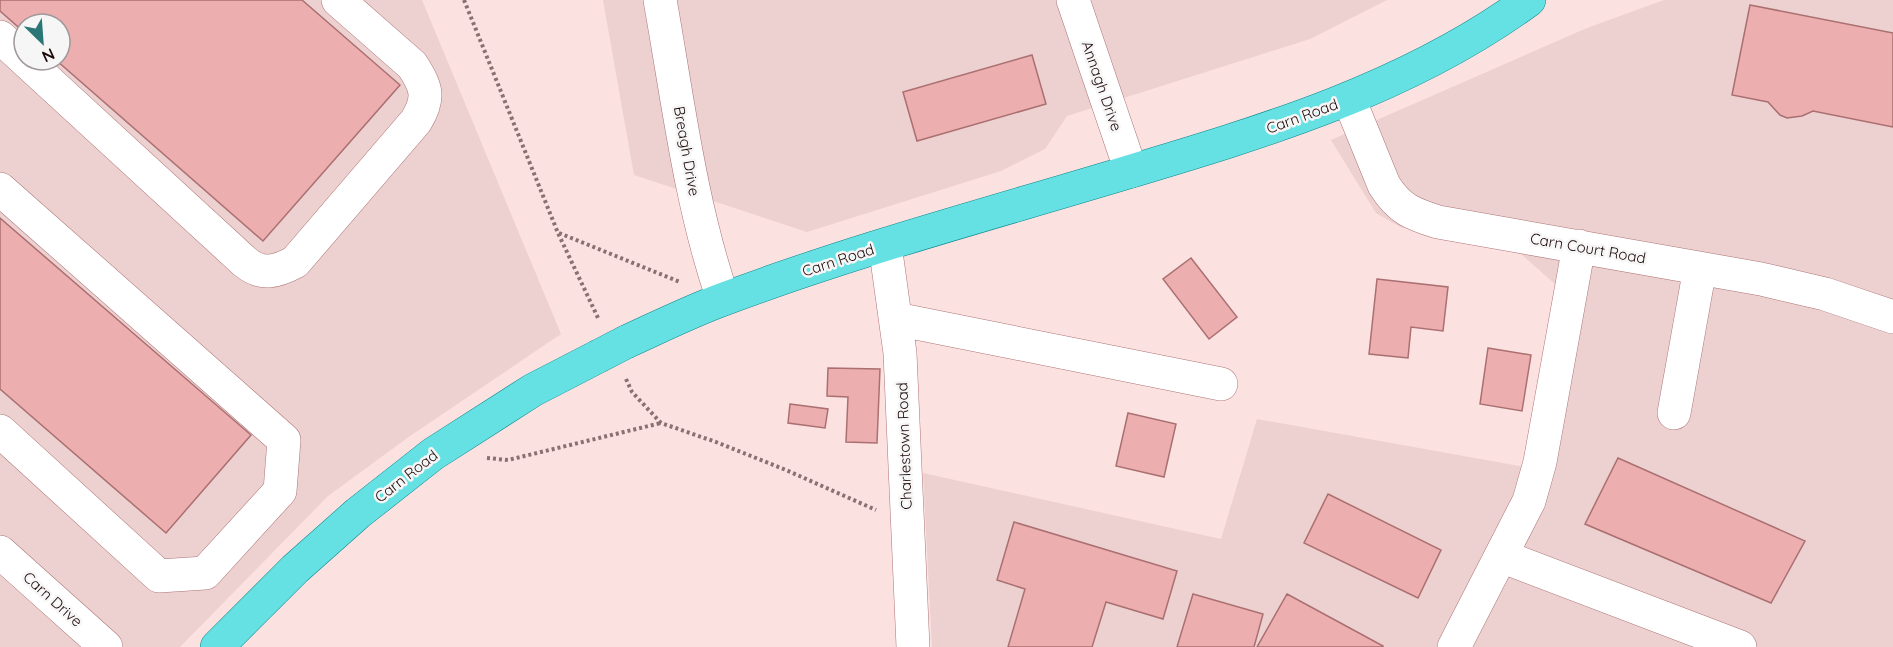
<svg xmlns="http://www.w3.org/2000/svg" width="1893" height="647" font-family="Quicksand,sans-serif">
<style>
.built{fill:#edd0d0;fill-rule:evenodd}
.building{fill:#edaeaf;stroke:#aa7071;stroke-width:1.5}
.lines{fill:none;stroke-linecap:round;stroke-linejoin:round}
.minor-casing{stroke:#ae7475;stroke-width:34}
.major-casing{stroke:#0a888b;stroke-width:34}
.path{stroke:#897172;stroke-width:4;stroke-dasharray:3 3;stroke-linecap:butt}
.minor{stroke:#fff;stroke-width:33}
.major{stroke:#66e1e3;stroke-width:33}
.major-bridge-casing{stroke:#0a888b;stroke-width:34;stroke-linecap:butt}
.major-bridge{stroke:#66e1e3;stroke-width:33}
.labels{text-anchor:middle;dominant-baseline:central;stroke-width:5;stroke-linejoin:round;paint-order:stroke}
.street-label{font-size:15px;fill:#1e090a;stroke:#f6f6f6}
</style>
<rect width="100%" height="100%" fill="#fce1e1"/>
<!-- built -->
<path class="built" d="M0,0H422L561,334L410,436L328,496L180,647H0ZM24,24H60V60H24Z
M603,0H1387L1310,39L1067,116L1045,149L1001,171L807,232L634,175Z
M1664,0H1893V647H932L923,473L1221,539L1257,419L1525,467L1555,284L1521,254L1400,227L1376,213L1331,140L1587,28Z"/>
<!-- building -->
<path class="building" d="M0,0H302L400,85L263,241L56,60H60V24H24V32L0,11Z
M1750,5L1893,33V127L1813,111L1802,116L1787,118L1780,115L1768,102L1732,95Z
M1032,55L1046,104L917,141L903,92Z
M0,218L251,435L166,533L0,389Z
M1191,258L1237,317L1209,339L1163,279Z
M1377,279L1448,287L1443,331L1411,327L1408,358L1369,354Z
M1488,348L1531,355L1522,411L1480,404Z
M828,368L880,369L877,443L846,442L848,397L827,396Z
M790,404L828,409L825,428L788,423Z
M1128,413L1176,424L1164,477L1116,466Z
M1618,458L1805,541L1771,603L1585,524Z
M1328,494L1441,550L1418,598L1304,543Z
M1014,522L1177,571L1163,619L1106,602L1092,647H1008L1025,589L997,580Z
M1193,594L1263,614L1254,647H1177Z
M1287,594L1383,646V647H1257Z"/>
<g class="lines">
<defs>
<path id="minor" d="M660,0C678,100 690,203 723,299
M1073,0L1131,171
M0,37L24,59
M25,60L245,262C262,276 276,272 295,262L416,121C430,98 427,87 412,65L338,0
M1349,99L1384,185C1399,209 1412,214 1438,222L1761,279L1825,294L1893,317
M0,189L284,440L280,491L205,573L159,576L0,431
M885,245L900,353L913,647
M896,319L1221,384
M1674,413L1700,268
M0,552L106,647
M1501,556L1740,647
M1454,647L1529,501L1540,462L1579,246"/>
<path id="major" d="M626,342C659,327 691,311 724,299C849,252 978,217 1105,179C1252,135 1404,92 1529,0
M217,647L295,569L358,513L433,454L533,390L597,357"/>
</defs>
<!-- minor casing -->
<use href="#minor" class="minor-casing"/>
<!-- major casing -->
<use href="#major" class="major-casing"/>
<!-- path -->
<path class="path" d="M464,0L558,233L599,320
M559,233L680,282
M626,379L632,392L661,423L716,442L786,470L876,510
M487,458L508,460L661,423"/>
<!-- minor -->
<use href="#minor" class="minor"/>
<!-- major -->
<use href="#major" class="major"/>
<defs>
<path id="major-bridge" d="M597,357L626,342"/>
</defs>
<!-- major-bridge casing -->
<use href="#major-bridge" class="major-bridge-casing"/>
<!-- major-bridge -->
<use href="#major-bridge" class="major-bridge"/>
</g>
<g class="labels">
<!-- street labels -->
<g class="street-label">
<text transform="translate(1102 86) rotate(71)">Annagh Drive</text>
<text transform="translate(1302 116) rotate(-20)">Carn Road</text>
<text transform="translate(687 151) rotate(80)">Breagh Drive</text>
<text transform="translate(1588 248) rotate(10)">Carn Court Road</text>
<text transform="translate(838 260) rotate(-18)">Carn Road</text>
<text transform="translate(904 446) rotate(-92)">Charlestown Road</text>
<text transform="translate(406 476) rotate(-38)">Carn Road</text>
<text transform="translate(53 599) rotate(42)">Carn Drive</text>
</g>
</g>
<!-- north arrow -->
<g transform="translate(42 42) rotate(155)"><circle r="28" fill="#f6f6f6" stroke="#a09798" stroke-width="1.5"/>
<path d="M0-4.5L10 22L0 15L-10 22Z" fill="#2c7678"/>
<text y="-9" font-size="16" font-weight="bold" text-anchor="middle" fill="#1e090a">N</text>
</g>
</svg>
